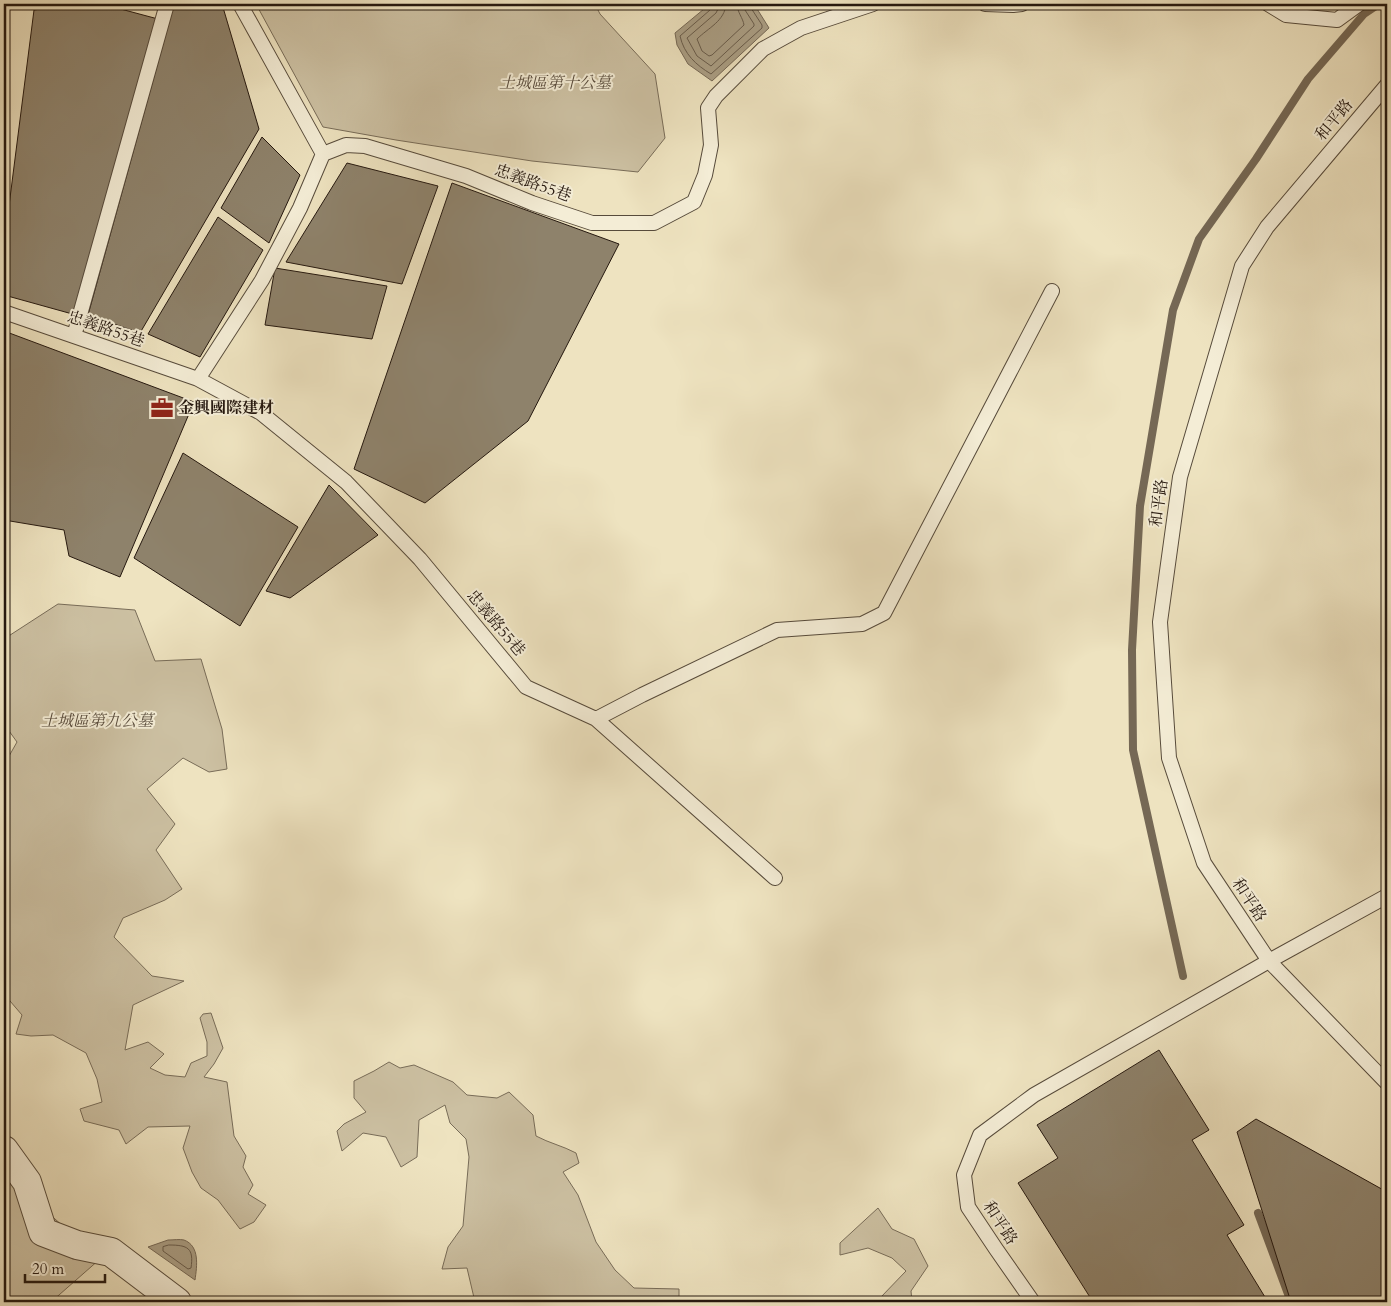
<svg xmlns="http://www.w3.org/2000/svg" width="1391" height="1306" font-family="Cardo,'Noto Serif TC',serif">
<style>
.green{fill:#ccc0a2;stroke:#786c58}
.water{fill:#aa9e84;stroke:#756855}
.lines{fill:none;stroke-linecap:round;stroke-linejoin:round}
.shore{stroke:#685b4a;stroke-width:1}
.stream{stroke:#756855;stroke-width:8}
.building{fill:#8e826b;stroke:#25180f}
.lane-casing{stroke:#574b3b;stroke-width:16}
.street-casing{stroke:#574b3b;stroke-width:30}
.lane{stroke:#f4edd6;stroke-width:14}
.street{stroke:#f4edd6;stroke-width:28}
.labels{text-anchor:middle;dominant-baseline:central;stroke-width:4;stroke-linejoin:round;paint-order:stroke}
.park-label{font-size:16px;font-style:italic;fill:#574a3b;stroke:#f4edd6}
.street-label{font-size:16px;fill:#25180f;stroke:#f4edd6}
.poi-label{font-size:16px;font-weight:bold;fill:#25180f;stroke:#f4edd6;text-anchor:start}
</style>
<rect width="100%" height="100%" fill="#eee3c0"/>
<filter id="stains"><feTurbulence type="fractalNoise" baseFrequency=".004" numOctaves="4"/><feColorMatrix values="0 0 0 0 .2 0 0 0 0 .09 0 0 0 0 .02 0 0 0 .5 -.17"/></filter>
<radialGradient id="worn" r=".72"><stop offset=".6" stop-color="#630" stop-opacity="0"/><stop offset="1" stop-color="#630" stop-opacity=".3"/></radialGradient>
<!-- green -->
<path class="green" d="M256,4H595L600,14L655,74L665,138L638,172L532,161L396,140L323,127Z
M58,604L135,610L155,661L201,659L222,729L227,769L209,772L183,758L147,789L175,824L156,850L182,889L165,900L123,918L114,937L152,976L184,981L133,1005L125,1050L148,1042L164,1054L150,1068L165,1075L185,1077L191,1063L207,1056V1042L200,1018L203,1014L211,1013L223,1048L214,1064L204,1077L227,1082L234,1136L246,1156L243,1167L253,1185L248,1194L266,1205L254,1222L240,1229L218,1200L201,1188L192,1172L183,1148L190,1126L148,1127L126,1144L119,1130L84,1121L80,1109L102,1102L97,1079L86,1053L53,1035L31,1036L16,1034L22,1015L4,994V765L17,742L4,724V639Z
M389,1062L400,1068L414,1065L453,1082L467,1095L497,1098L509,1092L533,1115L536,1136C549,1143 563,1146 576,1153L579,1163L563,1172L578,1195L596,1242L615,1270L634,1288L679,1289V1302H633L632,1301L620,1302H475L467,1268L442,1269L448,1247L463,1226L469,1157L466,1139L450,1123L445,1105L419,1120L417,1157L401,1167L386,1137L363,1133L342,1151L337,1131L344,1124L366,1112L354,1098V1081L374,1071Z
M4,1169L19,1187L100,1259L51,1302H4Z
M878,1208L892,1229L914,1239L928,1266L911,1291L912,1302H878L881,1297L906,1271L892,1258L868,1248L840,1255V1243Z"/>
<!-- water -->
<path class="water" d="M710,4H754L769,28L712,81L688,64L677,45L675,33Z
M168,1240C173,1240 180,1239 184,1240C200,1246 197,1266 195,1280L148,1247Z"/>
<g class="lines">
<!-- shore -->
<path class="shore" d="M712,4L710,10L680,36C684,54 696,65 711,74L762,28V25L751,8V4
M719,4L718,9L716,13L687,38L697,56L711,66L754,26V24L745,10L744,4
M726,4C725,21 708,28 697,39L702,51L709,56L712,55L744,25C743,18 737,12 737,4
M169,1245C188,1245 194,1248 191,1268L188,1269L163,1251V1247Z"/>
<!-- stream -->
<path class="stream" d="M1183,976L1133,750L1132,650L1140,506L1173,310L1199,239L1256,159L1308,79L1364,14L1379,4
M1258,1213L1291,1302"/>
</g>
<!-- building -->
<path class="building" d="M75,4H102L158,19L76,315L4,295V245L34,10Z
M174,4H222L259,129L140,333L88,315Z
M262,137L300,175L269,243L221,208Z
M4,154H7L4,181Z
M347,163L438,186L402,284L286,262Z
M452,183L619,244L528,421L425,503L354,469Z
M218,217L263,250L200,357L148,334Z
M275,268L387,286L372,339L265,325Z
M4,331L194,402L120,577L69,556L64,530L4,520Z
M183,453L298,527L240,626L134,558Z
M329,485L378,535L290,598L266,591Z
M1159,1050L1209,1130L1192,1140L1244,1225L1227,1235L1268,1302H1093L1018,1183L1058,1158L1037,1125Z
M1256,1119L1387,1192V1213L1386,1218L1387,1219V1302H1291L1237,1132Z"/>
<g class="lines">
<defs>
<path id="lane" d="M240,4L323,154
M985,4L1013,5L1022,4
M1268,4L1286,15L1337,20L1359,4
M1387,85L1267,227L1242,266L1180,477L1160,622L1169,758L1204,863L1269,961L1387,1083
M4,312L198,379L261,413L346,482L420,559L526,687L596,719L775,878
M74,336L167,4
M198,379L262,280L300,208L323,154L346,145L365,146L466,176L532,203L592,223H654L694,202L705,175L711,145L708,108L716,96L763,49L801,28L873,4
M596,719L642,695L777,630L862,624L884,613L1052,291
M1033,1302L996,1249L968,1207L964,1175L980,1135L1034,1095L1269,961L1387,896"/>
<path id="street" d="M4,1150L27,1182L43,1232L77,1245L111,1252L177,1302"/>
</defs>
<!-- lane casing -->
<use href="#lane" class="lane-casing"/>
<!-- street casing -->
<use href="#street" class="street-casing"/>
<!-- lane -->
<use href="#lane" class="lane"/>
<!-- street -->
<use href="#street" class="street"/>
</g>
<!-- icons -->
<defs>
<symbol id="office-bare" viewBox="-9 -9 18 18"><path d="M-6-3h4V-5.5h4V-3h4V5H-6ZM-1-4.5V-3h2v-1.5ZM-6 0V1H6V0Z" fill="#8f2418" stroke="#f4edd6" stroke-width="2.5" paint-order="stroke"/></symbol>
</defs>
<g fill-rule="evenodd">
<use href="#office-bare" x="146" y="392" width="32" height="32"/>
</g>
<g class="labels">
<!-- park labels -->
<g class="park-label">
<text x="555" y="83">土城區第十公墓</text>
<text x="97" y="721">土城區第九公墓</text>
</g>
<!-- street labels -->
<g class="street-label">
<text transform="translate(1334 120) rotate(-50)">和平路</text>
<text transform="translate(533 183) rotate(20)">忠義路55巷</text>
<text transform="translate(106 329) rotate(19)">忠義路55巷</text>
<text transform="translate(1159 503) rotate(-82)">和平路</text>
<text transform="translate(496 623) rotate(50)">忠義路55巷</text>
<text transform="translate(1249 900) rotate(57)">和平路</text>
<text transform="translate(1000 1223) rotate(57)">和平路</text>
</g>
<!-- poi labels -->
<g class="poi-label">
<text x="178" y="408">金興國際建材</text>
</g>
</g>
<!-- margin -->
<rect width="1391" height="1306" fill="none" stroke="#eee3c0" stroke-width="20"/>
<rect x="5" y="5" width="1381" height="1296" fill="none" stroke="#25180f" stroke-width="2.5"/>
<rect x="10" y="10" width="1371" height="1286" fill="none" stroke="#25180f"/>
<!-- scale -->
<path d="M25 1274v8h80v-8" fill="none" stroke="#25180f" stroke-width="2.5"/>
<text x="32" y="1274" font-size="15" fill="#25180f" stroke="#f4edd6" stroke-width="4" paint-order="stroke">20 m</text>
<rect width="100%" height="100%" filter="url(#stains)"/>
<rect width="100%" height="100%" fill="url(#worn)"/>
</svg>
